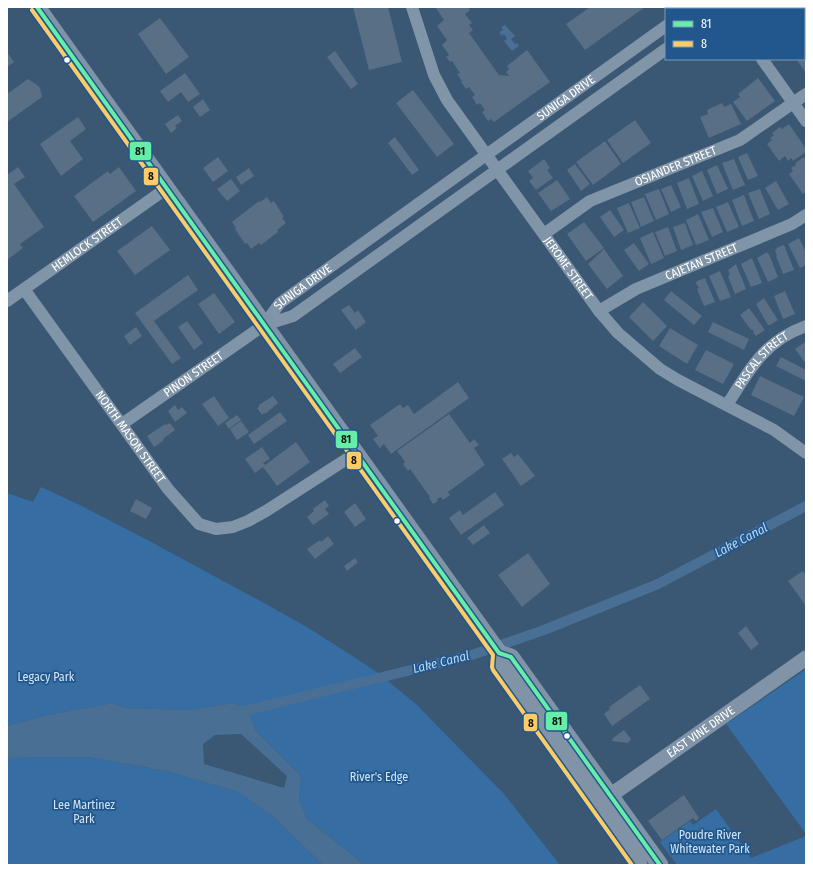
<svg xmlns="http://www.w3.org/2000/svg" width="813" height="872" font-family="'Fira Sans Condensed',sans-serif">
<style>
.green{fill:#366da3}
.water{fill:#496f94;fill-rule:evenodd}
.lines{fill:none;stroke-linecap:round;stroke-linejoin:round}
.canal{stroke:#496f94;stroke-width:10}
.building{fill:#586f86}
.minor{stroke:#8195a8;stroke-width:12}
.major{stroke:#8093a7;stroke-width:15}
.highway{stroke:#8194a7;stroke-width:17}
.bus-1-casing{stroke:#21578c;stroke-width:7}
.bus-2-casing{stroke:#21578c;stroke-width:7}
.bus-1{stroke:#66eda8;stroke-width:4}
.bus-2{stroke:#fdcc66;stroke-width:4}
.bus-dot{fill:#fff;stroke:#21578c;stroke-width:1.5}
.labels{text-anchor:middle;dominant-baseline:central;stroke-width:3.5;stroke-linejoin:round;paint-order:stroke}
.street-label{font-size:12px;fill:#fff;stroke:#21578c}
.park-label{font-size:12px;fill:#d4e7f9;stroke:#21578c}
.water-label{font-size:13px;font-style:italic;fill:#bbd8f3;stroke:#21578c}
.line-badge{stroke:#21578c;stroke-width:1.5}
.pale-badge-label{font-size:11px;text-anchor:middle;font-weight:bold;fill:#111}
</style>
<rect width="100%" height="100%" fill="#3a5774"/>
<!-- green -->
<path class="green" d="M41,487L80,505L155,544L264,603L307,627L354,657L378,673L416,704L504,794L560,865H365L307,819L299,799L301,776L256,731L247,708L234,703L189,710L126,708L113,703L48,715L7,726V493L33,502Z
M806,669V834L726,724Z
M88,757L166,771L238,792L276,819L323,865H7V758Z
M716,809L751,858L806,836V865H677L660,842L690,821L693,825Z"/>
<!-- water -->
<path class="water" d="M505,25L515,36L511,39L515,44L517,43L519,46L512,51L504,41L507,39L504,34L502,36L499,32L503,30L501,27Z
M113,703L126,708L189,710L234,703L247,708L256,731L301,776L299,799L307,819L365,865H323L276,819L238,792L166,771L88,757L7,758V726L48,715ZM241,734L287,776L284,788L204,764L203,744L215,735Z"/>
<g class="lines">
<!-- canal -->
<path class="canal" d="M236,713L472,655L544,630L658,584L806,506"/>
</g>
<!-- building -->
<path class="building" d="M353,7H388L402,62L369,70Z
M438,7H468L470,10L465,14L472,23L469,25L473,30L469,33L499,75L509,76L506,72L509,69L507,66L527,50L550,82L494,122L491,119L488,121L482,112L485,110L480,103L477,105L472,97L475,95L469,87L466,89L461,82L462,81L457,74L460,73L452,61L450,62L446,57L449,55L442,45L447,40L437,26L444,20L436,8Z
M590,7H645L585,50L566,24Z
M160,18L189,57L166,74L138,34Z
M804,48L806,51V73L796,59H804Z
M335,51L358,84L351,89L327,57Z
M7,52L14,62L7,67Z
M185,73L200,94L188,102L181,92L168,102L160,91Z
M758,78L775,101L747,121L733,102L740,97L738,94Z
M28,79L37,85L40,88L42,97L7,122V94Z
M413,90L454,144L437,157L396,103Z
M203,99L210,110L200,117L193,107Z
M722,103L724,107L731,104L741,124L709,138L700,117L708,114L707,110Z
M178,115L182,121L175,126L177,128L171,133L165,124Z
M78,117L86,129L70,141L83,159L61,176L40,144Z
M635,120L651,143L623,163L607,140Z
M789,124L806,149V152L793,161L791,158L788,161L785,156L779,161L767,144L772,140L770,138L774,135L772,133L780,127L782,129Z
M395,137L419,170L412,175L388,143Z
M605,141L621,164L593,185L576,162Z
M747,153L758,176L748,180L738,157Z
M218,157L228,171L213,182L203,168Z
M804,157V158L806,157V192L803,194L789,174L793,171L791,168L796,165L795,163Z
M544,159L550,168L547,170L553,178L536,190L529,181L533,178L528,171Z
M734,159L745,185L733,190L722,163Z
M575,164L590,184L581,191L567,170Z
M717,165L728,189L717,194L707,170Z
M18,167L25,177L14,184L44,227L20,244L23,248L7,260V175Z
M119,167L136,191L93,222L74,196L108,171L110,174Z
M249,168L254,176L241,185L236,177Z
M702,171L713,196L703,201L692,176Z
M689,178L699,204L687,209L677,183Z
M231,179L240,191L227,201L217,189Z
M557,180L570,199L551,211L538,193Z
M776,181L789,204L778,210L765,188Z
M671,185L681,207L671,212L661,189Z
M659,189L669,214L656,220L645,194Z
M760,189L770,214L759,219L748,193Z
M744,195L754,221L742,226L732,200Z
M267,197L271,203L274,201L284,217L282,218L286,223L277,230L278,232L261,245L259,243L251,249L247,243L245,244L235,229L236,228L232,222L259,201L260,202Z
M644,197L654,221L641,227L631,202Z
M728,202L739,227L727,232L716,207Z
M629,203L640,228L628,233L617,208Z
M713,208L723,232L712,237L701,212Z
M610,210L624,230L614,237L600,217Z
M698,214L709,240L696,245L686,220Z
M584,222L604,248L586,261L567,234Z
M685,223L693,245L681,250L673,227Z
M152,226L170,250L135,275L117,251Z
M668,227L677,251L665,256L655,232Z
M653,232L664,258L651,264L640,238Z
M799,238L806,252V265L800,268L788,244Z
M634,243L649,264L639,271L624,250Z
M784,245L794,270L783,274L776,256H777L775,250H777L776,248Z
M604,249L623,276L607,289L588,264Z
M767,252L768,254H769L778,277L768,282L757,258Z
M752,258L762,283L751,287L741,264Z
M736,264L746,289L735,294L728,276L730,275L728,270Z
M720,271L731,297L720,301L709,276Z
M188,275L198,290L154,321L181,358L172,364L135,313Z
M705,278L715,302L704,306L697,289L699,288L696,283L697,281Z
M671,291L702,316L694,325L664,300Z
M785,291L795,314L783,319L774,296Z
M214,293L235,322L219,334L198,304Z
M764,298L778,320L770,325H768L756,304Z
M643,302L667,326L653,341L629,317Z
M349,305L355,313L358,310L366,322L356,330L341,310Z
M749,308L765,330L756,336L753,333L754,332L752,329L751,330L740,315Z
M187,321L203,343L194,350L178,327Z
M713,322L749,339L744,350L708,332Z
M136,327L142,336L130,345L124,336Z
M670,328L698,345L687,364L659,346Z
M805,342L806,343V364L795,349Z
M355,348L362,357L340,373L333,364Z
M706,350L734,364L723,384L695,370Z
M781,357L806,370V381L776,366Z
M760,376L804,397L794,416L751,395Z
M458,382L469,398L391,454L384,444L380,448L373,439L378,436L370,425L400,404L403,408L408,405L414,414Z
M214,396L229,418L218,426L202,404Z
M273,396L278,403L265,414L264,413L262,415L257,408L259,407V405Z
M175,405L178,410L182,407L187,413L175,422L168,411Z
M280,412L287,421L254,444L248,435Z
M449,414L470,443L474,439L479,445L474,448L485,465L448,492L450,495L443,500L441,497L437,499L438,501L433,504L429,498L430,497L410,469L408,471L403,464L405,462L397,451Z
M237,415L241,420L229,429L225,423Z
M241,421L249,432L237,440L230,429Z
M170,423L175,430L163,439L164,440L154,447L147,436L165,424L166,425Z
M296,442L310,462L277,486L263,467L255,473L245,459L262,447L270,459L263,463L265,465Z
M511,453L514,457L518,454L535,476L521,486L502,459Z
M495,492L504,505L461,535L449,518L460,510L463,515Z
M136,499L152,508L146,519L130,511Z
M325,500L329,506L325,509L329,514L313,525L307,517L314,511L313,509Z
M355,503L366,519L355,527L344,512Z
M484,525L490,533L473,545L467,538Z
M328,536L334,544L315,559L307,549L320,540L321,542Z
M528,553L550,584L522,607L498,575Z
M355,558L358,562L347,571L344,566Z
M803,571L806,575V606L788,581Z
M746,626L759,644L751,650L738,633Z
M640,685L650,699L612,726L604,714L610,709L609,707Z
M624,730L631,739L628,743L612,741L613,738Z
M684,795L699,818L696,821L693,818L662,840L648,821Z"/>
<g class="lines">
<!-- minor -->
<g class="minor">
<path id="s1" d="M412,7L434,75L447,100L599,311L618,333L660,369L678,380L774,430L806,453"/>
<path d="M690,9L692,7"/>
<path d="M722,9L725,7"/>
<path d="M762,59L806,121"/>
<path id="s2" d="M544,234L590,201L740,140L806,94"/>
<path id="s3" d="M24,289L168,489L199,524L216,529L233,527L248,521L266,511L356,453"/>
<path id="s4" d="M7,301L167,188"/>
<path id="s5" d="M599,311L636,289L792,224L806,215"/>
<path id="s6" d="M264,325L280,303L666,26"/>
<path id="s7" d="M727,405C750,369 763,342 806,326"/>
<path id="s8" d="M122,424L264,325L293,316L666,49"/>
</g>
<!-- major -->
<path class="major" id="s9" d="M601,802L806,658"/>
<!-- highway -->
<path class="highway" d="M37,7L499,653L511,657L660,865
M499,653L498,667L639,865"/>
<defs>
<path id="bus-1" d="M37,7L499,653L511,657L660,865"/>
<path id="bus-2" d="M32,10L493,655L492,667L493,670L632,865"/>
</defs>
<!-- bus-1 casing -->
<use href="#bus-1" class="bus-1-casing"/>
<!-- bus-2 casing -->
<use href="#bus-2" class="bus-2-casing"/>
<!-- bus-1 -->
<use href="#bus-1" class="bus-1"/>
<!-- bus-2 -->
<use href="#bus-2" class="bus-2"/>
</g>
<!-- markers -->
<g class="bus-dot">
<circle cx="67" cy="60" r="3.5"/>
<circle cx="397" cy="521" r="3.5"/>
<circle cx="567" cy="736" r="3.5"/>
</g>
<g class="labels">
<!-- street labels -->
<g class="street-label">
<text stroke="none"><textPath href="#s6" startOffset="379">SUNIGA DRIVE</textPath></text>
<text stroke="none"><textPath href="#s2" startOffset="149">OSIANDER STREET</textPath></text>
<text stroke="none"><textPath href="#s4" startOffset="98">HEMLOCK STREET</textPath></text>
<text stroke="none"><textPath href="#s5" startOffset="114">CAJETAN STREET</textPath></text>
<text stroke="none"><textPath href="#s1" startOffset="307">JEROME STREET</textPath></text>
<text stroke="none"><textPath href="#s6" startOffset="55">SUNIGA DRIVE</textPath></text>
<text stroke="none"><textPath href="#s7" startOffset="57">PASCAL STREET</textPath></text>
<text stroke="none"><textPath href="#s8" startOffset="87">PINON STREET</textPath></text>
<text stroke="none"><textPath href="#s3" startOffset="182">NORTH MASON STREET</textPath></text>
<text stroke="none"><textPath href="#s9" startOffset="122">EAST VINE DRIVE</textPath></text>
</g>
<!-- park labels -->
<g class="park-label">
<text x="46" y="677">Legacy Park</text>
<text x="379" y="777">River's Edge</text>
<text x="84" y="805">Lee Martinez<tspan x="84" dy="14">Park</tspan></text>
<text x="710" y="835">Poudre River<tspan x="710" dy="14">Whitewater Park</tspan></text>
</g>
<!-- water labels -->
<g class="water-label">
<text transform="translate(741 540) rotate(-28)">Lake Canal</text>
<text transform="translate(441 662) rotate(-14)">Lake Canal</text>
</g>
</g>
<g class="line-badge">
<rect x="129" y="141" width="23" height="20" rx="4" fill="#66eda8"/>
<rect x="143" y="167" width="16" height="19" rx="4" fill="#fdcc66"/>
<rect x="335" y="430" width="23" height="19" rx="4" fill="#66eda8"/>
<rect x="346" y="451" width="16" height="19" rx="4" fill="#fdcc66"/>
<rect x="545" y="711" width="23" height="20" rx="4" fill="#66eda8"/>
<rect x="523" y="713" width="15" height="19" rx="4" fill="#fdcc66"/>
</g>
<g class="pale-badge-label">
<text x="140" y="155">81</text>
<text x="151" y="180">8</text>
<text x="346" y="443">81</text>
<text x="354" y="464">8</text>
<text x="557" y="725">81</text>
<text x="531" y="727">8</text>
</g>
<!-- border -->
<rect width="813" height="872" fill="none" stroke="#ffffff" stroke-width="16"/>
<!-- legend -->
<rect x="665" y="8" width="140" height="52" fill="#21578c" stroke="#7a9aba"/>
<rect x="673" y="21" width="20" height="6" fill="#66eda8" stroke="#7a9aba"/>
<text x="701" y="28" font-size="12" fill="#ffffff">81</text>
<rect x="673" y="41" width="20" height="6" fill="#fdcc66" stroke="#7a9aba"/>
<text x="701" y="48" font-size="12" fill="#ffffff">8</text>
</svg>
